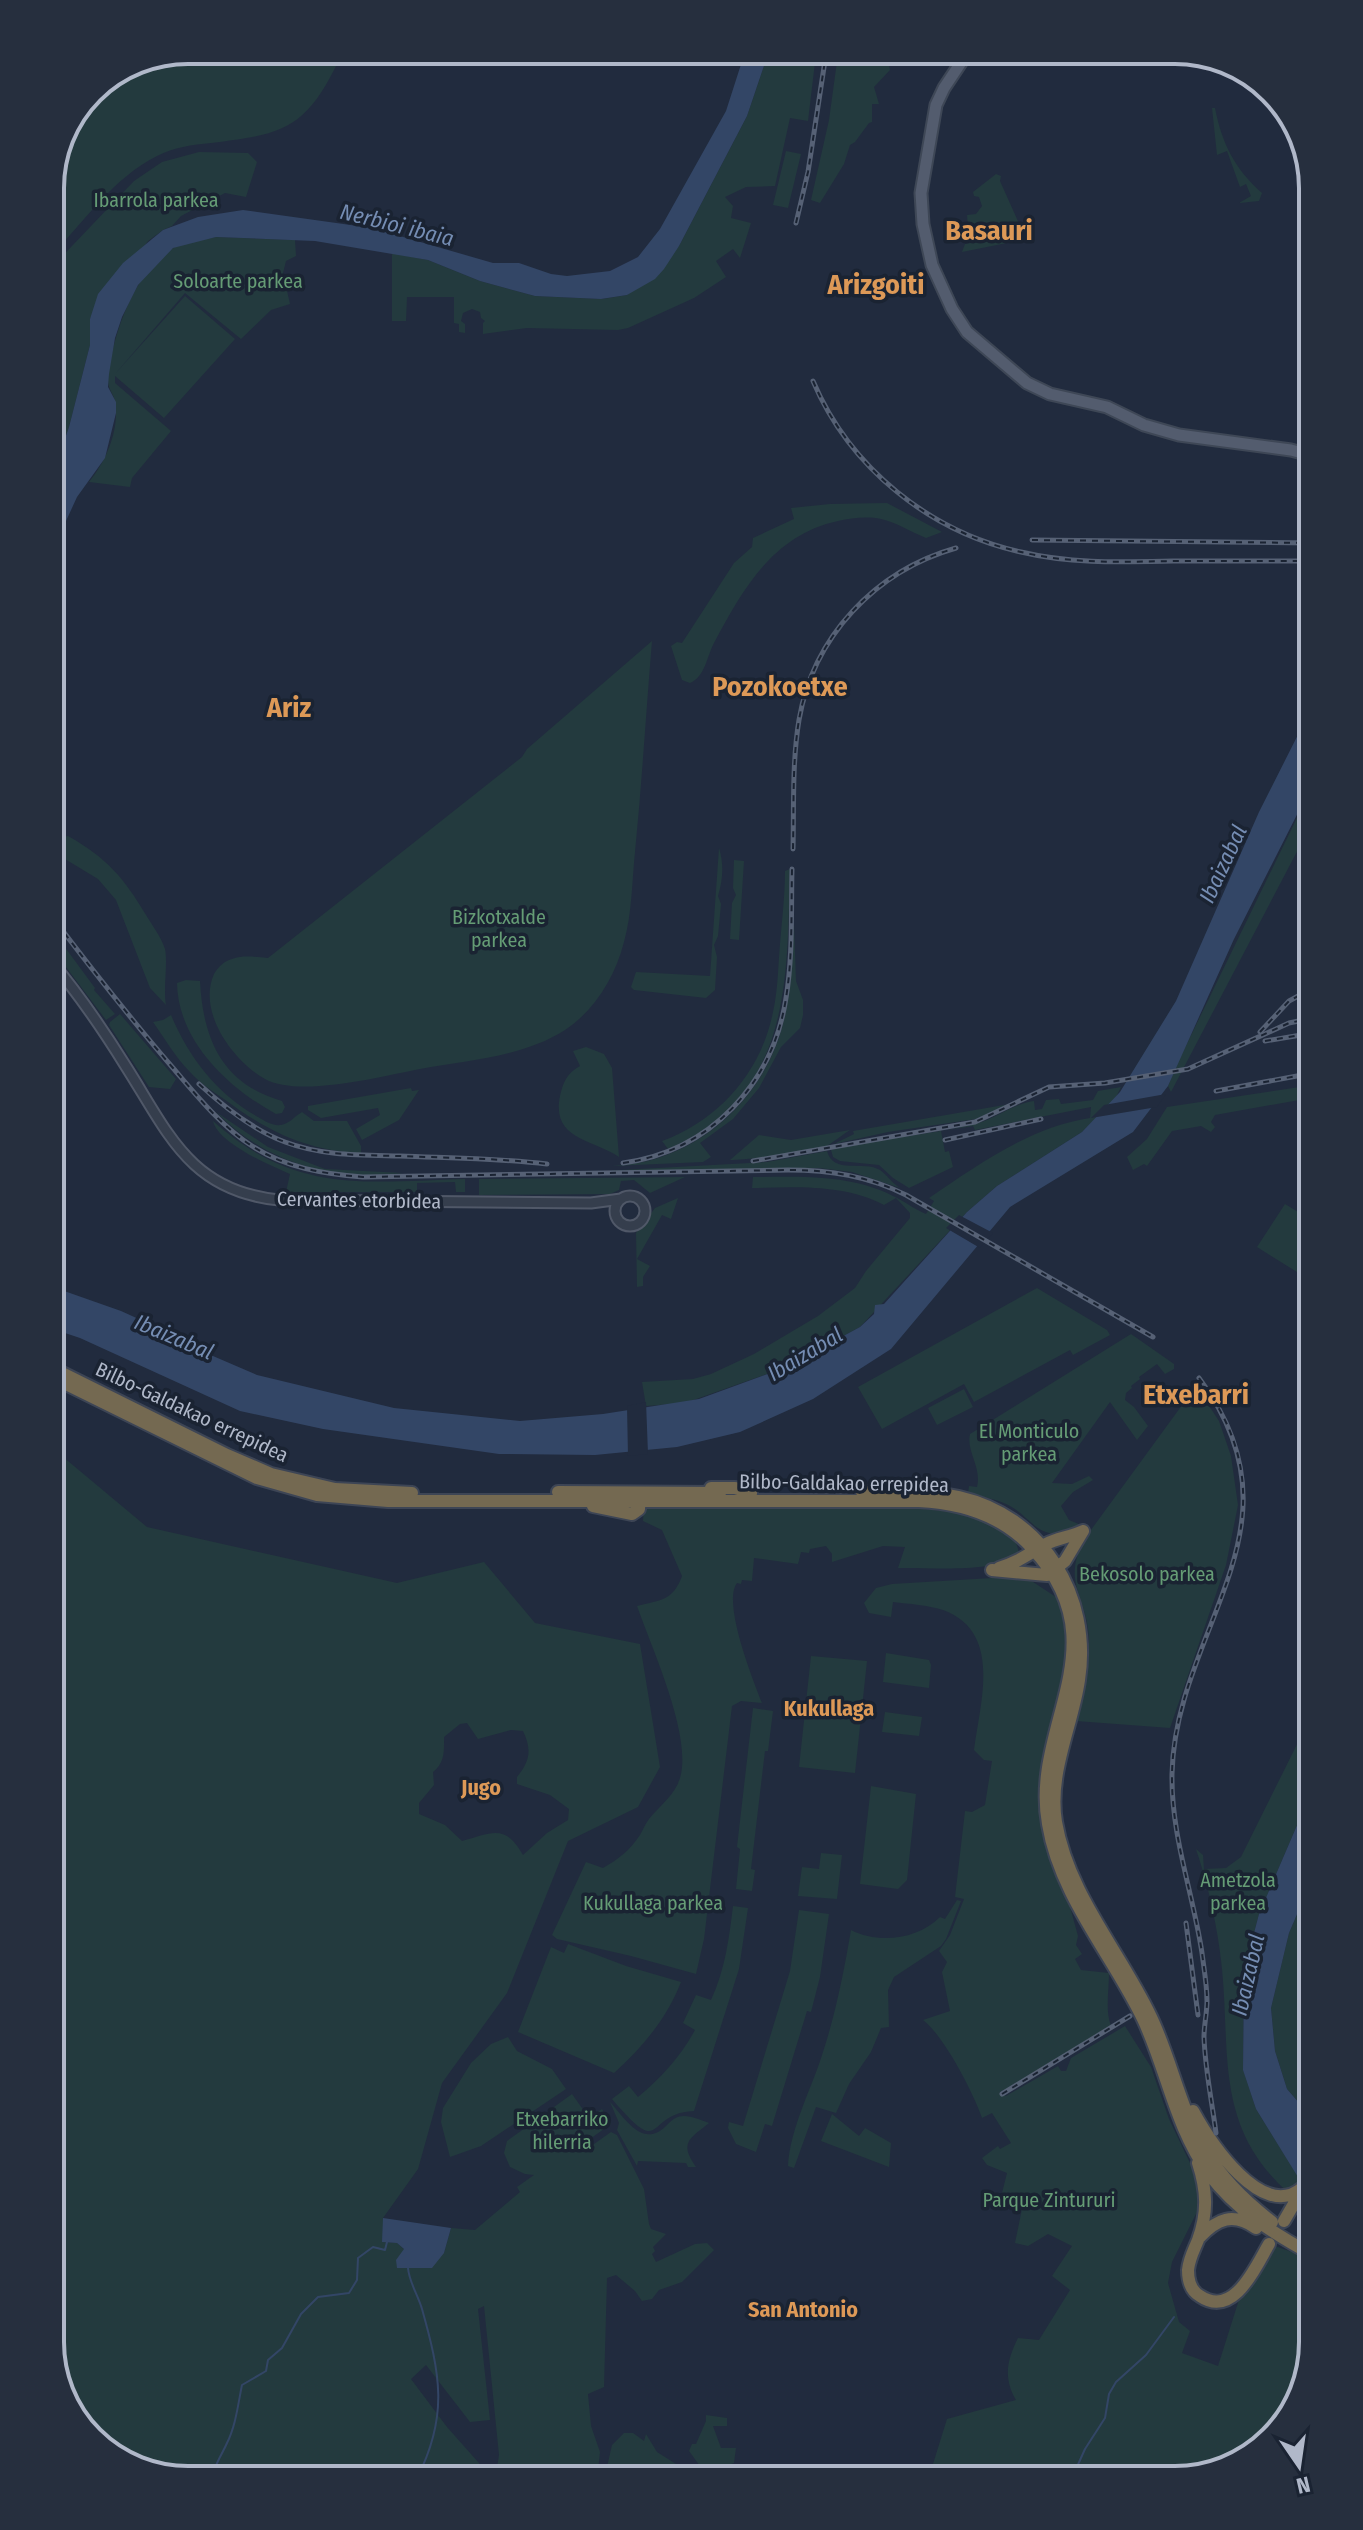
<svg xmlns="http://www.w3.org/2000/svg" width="1363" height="2530" font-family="'Fira Sans Condensed',sans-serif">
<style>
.green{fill:#233a3e;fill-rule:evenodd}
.water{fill:#334666}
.pier{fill:#212b3e}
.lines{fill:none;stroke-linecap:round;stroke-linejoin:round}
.stream{stroke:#334666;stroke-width:2}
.minor-casing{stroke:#505868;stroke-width:13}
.major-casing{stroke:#3e4756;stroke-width:15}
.highway-casing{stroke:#3d4555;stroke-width:16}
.minor{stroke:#353e4d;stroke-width:9}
.major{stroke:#535c6e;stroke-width:11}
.highway{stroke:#746951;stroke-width:12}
.rail-casing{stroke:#566175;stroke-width:5}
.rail{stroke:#1a2332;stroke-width:2;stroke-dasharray:6;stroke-linecap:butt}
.labels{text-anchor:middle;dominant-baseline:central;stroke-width:7;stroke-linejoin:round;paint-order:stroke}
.park-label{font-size:20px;fill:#659c75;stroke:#1a2332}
.street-label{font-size:20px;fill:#b0b8c9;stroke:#1a2332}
.water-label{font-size:22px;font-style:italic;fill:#758db3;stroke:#1a2332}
.neighbourhood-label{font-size:22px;font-weight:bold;fill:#dd9957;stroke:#1a2332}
.district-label{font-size:28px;font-weight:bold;fill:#dd9957;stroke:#1a2332}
.rim{fill:none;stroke:#b0b8c9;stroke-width:4}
</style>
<rect width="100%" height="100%" fill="#212b3e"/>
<!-- green -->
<path class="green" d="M886,53L890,70L874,87L879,104H872V122L869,123L855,142L850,145L844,164L820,203L811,200L829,120L838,54Z
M768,54H816L808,121L790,118L775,186L746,187L725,197L733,206L731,218L751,223L740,258L733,249L716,261L726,277L694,298L628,328L618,330L527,328L483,334V323L485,321L481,318L480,312L472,309L463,313L461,321L465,324V333L459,332V324L454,323V297H407L406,321H392V253L428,260L480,281L535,296L602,299L627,295L679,246L747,116Z
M340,58C306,129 285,134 211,143C192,145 174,147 157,156C114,177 83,223 50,257V179L91,90L135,60Z
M1212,108H1215C1222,144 1235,169 1262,193L1259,201L1239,203L1251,196L1246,184L1240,187L1227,151L1217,155Z
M786,151L801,154L788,208L773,205Z
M199,152L248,153L257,162L246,197L225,193L181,216L172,226L163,230L148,241L90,319V345L69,427L50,477V269L134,181L162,162Z
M996,174L1001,176L1000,181L1026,239L962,252L965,244L982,241L979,225L968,227L967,215L976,214L982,206L979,197L974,196L973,192Z
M216,237L295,240L296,256L286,261L283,273L290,304L271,310L241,339L185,293L115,374L185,296L235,339L164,418L115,376V383L171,431L132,478L130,487L89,482C106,462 120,429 115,402C114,394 108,390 108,380C111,338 135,268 175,247C187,241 203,240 216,237Z
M887,503L942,532L926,538C911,532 896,522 881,519C867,516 852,518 838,521C773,535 743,589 714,643C707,656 705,677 690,683L682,680L671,646L677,642L682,643L734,563L752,547L753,538L794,519L791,508L830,504Z
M652,641C646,712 642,782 635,852C632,881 632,914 624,942C615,977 595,1010 565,1030C523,1057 468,1060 420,1069C383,1076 299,1098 265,1079C233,1061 197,1012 214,974C218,967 224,961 232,959C243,955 256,957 268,958L522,757L527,749Z
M1313,785V821L1171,1092L1168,1086L1177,1064Z
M68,836C107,858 124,878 146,915C152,925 161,937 165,949C168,963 163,987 166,1005L150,988L116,900L98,879L50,850V839Z
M719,848C724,864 723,880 718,896L721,904L718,936L714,945L717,957L715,990L706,998L634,990L631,987L636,972L710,976Z
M734,860L744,861L739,940L730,939L732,903L736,895L733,888Z
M790,869C787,984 791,1096 668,1149L662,1141C719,1120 761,1072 773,1012C778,990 778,967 780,944C782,920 785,895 785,871Z
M794,924L796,981L803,1000V1015L800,1028L781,1047L759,1088L733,1119L700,1143L711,1157L703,1162L612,1166C628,1164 645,1163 661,1157C723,1136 772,1080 785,1015C791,989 786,945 794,924Z
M50,927L95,988L94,990L115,1014L106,1020L50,946Z
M186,980L200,981C203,1039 222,1084 282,1101L285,1107L282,1113L276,1114C228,1088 178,1041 177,983Z
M120,1014L176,1079L170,1089L149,1087L109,1025L110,1022Z
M171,1015C189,1058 217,1094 258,1117C265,1121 272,1126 281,1125C289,1124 295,1116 302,1112L314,1121H347L361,1146V1154C304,1149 270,1133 224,1099C212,1091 200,1083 190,1072C176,1058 165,1039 153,1022L163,1020Z
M586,1047L604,1054L612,1068L619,1157C593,1139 551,1140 560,1096C563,1082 567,1073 580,1066L573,1051Z
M1313,1085V1096L1310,1097V1101L1305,1099L1215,1115L1211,1122L1215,1127L1211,1132L1201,1126L1172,1131L1147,1166L1144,1164L1133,1170L1127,1157L1147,1139L1167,1107Z
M1121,1087L1115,1099L1082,1132L997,1186L967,1212L860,1327L784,1368L685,1403L646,1406L642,1382L693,1379L711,1374L754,1354L818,1316L855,1288L866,1271L910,1218V1213L896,1198L884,1205C845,1184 795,1187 752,1188L753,1177C801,1177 849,1174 893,1196C904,1201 914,1209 926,1214L934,1201L929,1198C978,1165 1030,1127 1090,1118L1091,1107L975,1130L973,1126L941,1131L945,1152L949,1151L953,1167L909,1188L893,1178L879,1165L840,1161L833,1157L831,1150C877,1138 925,1136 971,1125C995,1120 1011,1104 1034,1101L1035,1110L1042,1109L1046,1100L1059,1099L1061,1104L1093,1100L1098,1091Z
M411,1088L412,1091L419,1090L399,1120L362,1140L356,1129L380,1115L378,1108L321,1118L308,1110V1106Z
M1010,1104L976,1119L888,1132L834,1144L854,1134L853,1131Z
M216,1112L268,1147L325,1169L403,1173C332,1182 266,1163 216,1112Z
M213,1121C295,1194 363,1182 465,1179V1192H456L455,1182L417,1183V1192H286L290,1174C269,1165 218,1143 213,1121Z
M850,1130C842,1135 836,1140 830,1144C817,1154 749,1159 730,1160L759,1135L791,1140Z
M827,1151C833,1175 864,1160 880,1170C887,1175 892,1183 900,1188L852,1172L819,1168L602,1171L767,1162Z
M685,1177L650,1193L634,1180L621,1181L619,1190L610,1194L479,1195V1179Z
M678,1198L671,1219L662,1215L637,1259L650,1266L643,1277V1286L637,1287L636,1233L655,1208Z
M1285,1204L1313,1221V1282L1257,1247Z
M1037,1288L1107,1330L1110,1335L1073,1355L1070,1350L974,1402L964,1384L882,1429L858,1387Z
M1131,1334L1174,1364V1369L1165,1374L1157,1364L1139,1377L1140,1379L1131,1386L1132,1388L1126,1393L1125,1400L1134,1407L1148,1426L1137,1440L1110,1402L1052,1483L1072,1484L1089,1476L1093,1480L1073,1492L1061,1506L1069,1520L1081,1525C1075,1530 1071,1530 1064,1532C1038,1539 1030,1517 1010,1506C997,1499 982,1497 968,1493L969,1486L977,1487C982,1467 966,1452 970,1434Z
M1196,1386L1219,1421L1231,1456L1238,1505L1226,1565L1170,1728L1076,1721C1082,1695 1089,1669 1089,1641C1088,1594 1058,1582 1088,1534Z
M964,1389L973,1407L937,1425L928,1408Z
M50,1446L147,1527L397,1583L484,1562L535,1623L640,1644L660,1767L638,1807L568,1841L507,1993L442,2083L418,2169L383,2218V2242L397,2243L404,2249L444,2253L451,2228L475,2230L520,2192L517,2187L534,2175L525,2174L510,2167L504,2153L507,2141L572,2094L589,2118L602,2109L611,2124L580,2146L587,2149L611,2132L617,2135L644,2189L649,2224L651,2229L666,2234L653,2247L655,2251L652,2254L656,2262L695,2244L707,2243L714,2250L682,2282L659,2290L652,2299L642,2301L635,2291L616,2275L607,2278L604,2387L588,2394L591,2426L600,2452L597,2480H495L499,2455L484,2306L478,2309L490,2420L470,2422L426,2365L411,2379L447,2427L494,2480H179L111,2457L61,2396L50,2342ZM467,1723L478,1739L511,1730L523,1731C532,1750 530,1761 517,1777V1784L550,1795L569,1809L568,1820L547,1833L523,1855C505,1823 492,1833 462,1841L445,1825L419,1814V1803L434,1785L433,1772C445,1762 444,1752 444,1737L460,1724Z
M644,1505L906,1507L970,1514L997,1527L1015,1540L1020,1555C991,1574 932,1567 898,1568L905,1547L883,1546L832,1562V1554L826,1546L810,1549L809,1553L801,1552L798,1564L754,1558L752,1581L742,1580L741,1584L737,1583C722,1602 753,1680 762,1703L741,1701L732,1706L704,1939L696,1974L631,1956L557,1939L552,1935L586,1862L603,1868C619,1859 630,1850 640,1835C643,1830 645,1824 649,1819C661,1804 677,1794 681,1774C690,1731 652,1649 637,1606C660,1600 673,1601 682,1576L662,1530L643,1521Z
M1009,1577L1030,1580L1059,1599L1068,1631L1067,1665L1051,1738L1066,1892L1078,1936L1076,1945L1082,1954L1075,1959L1081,1970L1109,1973C1109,1991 1105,2010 1111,2026L1002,2092L1006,2096L1058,2066L1061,2071H1066L1071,2058L1125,2026L1151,2067L1169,2119L1191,2165L1198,2193V2210L1172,2262L1168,2283L1179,2322L1190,2331L1182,2353L1218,2366L1243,2287L1269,2244L1306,2257L1313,2255V2343L1290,2419L1229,2469L1175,2480H928L947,2419L1016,2400C1003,2378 1007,2360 1018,2338L1039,2340L1070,2290L1052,2276L1072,2246L1048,2234L1028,2246L1015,2243L1023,2204L1001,2197L1007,2173L987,2165L982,2158L998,2146L1000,2149L1011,2143L992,2113L982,2118C973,2092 944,2036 923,2020L950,2011L942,1972L947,1962L939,1951L950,1935L964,1899L955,1897L965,1811L972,1812L985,1805L991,1767L992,1761L984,1760L974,1750C980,1702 1003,1632 943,1610C927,1605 910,1604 893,1602L891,1617L869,1613L864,1603L876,1588L892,1584Z
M886,1653L929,1660L931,1665L929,1688L883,1682Z
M811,1656L867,1661L855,1773L799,1767Z
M753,1708L773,1711L768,1751H765L751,1869L755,1870L752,1891L736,1889L740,1849L737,1847Z
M885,1712L922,1717L919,1736L882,1732Z
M1313,1712V1788L1259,1914L1244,1971L1243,2069L1256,2109L1301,2181L1313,2189V2209C1302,2201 1288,2193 1278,2183C1216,2120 1230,2049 1222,1969C1218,1929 1209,1888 1196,1849L1203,1855L1204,1869L1226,1868L1241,1857Z
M871,1786L916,1794L907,1880L898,1889L860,1884Z
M821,1853L842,1855L837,1899L798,1896L802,1867L819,1869Z
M1313,1877V2119L1287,2089L1275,2051L1271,2008L1289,1933Z
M957,1900L961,1901L946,1939L941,1946L894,1977L888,1990L889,2027L881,2028L871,2052L849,2084L836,2113L816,2107L794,2168L788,2166C790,2128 812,2088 823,2052C836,2012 844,1971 851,1930C878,1944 917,1940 940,1917L945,1919Z
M733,1906L748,1908L739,1969L694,2111C643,2113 666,2162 612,2099L629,2086L638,2097C661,2078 681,2056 695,2030L683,2023L696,1995L711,2000C725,1970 729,1939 733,1906Z
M799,1910L829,1914L820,1977L811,2012L807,2011L772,2126L765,2124L756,2152L736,2144L728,2128L729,2122L743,2126L790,1971Z
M568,1944L626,1966L681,1982C667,2018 643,2047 614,2073L518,2032L551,1947L564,1953Z
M508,2037L517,2051L552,2069L566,2089L481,2146L450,2157L441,2122L443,2108L471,2063L491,2044Z
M610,2102C627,2121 644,2150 668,2124C673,2119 677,2116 684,2116C692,2116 701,2120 709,2123C691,2138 678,2142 696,2167H688L686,2163L638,2161L637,2166L617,2130L619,2123Z
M832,2114L859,2136L865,2128L891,2143L889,2167L821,2141Z
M706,2415L727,2418V2426H713L721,2448H736L734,2463L705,2473L689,2451L692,2444H696L706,2421Z
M624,2433H633L644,2441L646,2434L657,2452L684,2469L692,2480H604L612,2445Z"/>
<!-- water -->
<path class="water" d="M768,54L747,116L679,246L664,269L655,279L627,295L601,299L535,296L480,281L428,260L315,241L216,237L173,248L138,285L122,317L115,338L109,374L108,387L116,402V413L105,458L77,497L50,556V481L69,427L90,345V319L98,294L123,263L163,230L198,217L243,210L372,228L493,263H519L551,274L567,276L610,271L638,257L660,229L726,111L744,55Z
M1313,705V783L1234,939L1168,1086L1133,1132L1010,1207L891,1349L813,1399L740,1432L677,1447L595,1455L499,1454L323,1429L240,1411L80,1338L50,1328V1286L121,1311L163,1330L199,1350L257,1375L394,1408L520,1421L603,1414L699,1399L784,1368L860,1327L874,1314L875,1305L884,1304L967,1212L997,1186L1082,1132L1120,1092L1176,1001L1259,812Z
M1313,1788V1877L1289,1933L1271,2008L1275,2051L1287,2089L1313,2119V2189L1301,2182L1256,2109L1243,2070L1244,1971L1259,1914Z
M383,2218L451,2228L444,2253L432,2268H397L396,2260L404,2249L397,2243L382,2242Z"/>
<!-- pier -->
<path class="pier" d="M1166,1094L1157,1107L1091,1118L1104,1105Z
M959,1215L993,1233L980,1248L946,1228Z
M646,1402L648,1454L628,1456L627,1406Z"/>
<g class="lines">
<!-- stream -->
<path class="stream" d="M408,2268C409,2282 418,2295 422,2309C440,2373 449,2416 417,2478
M213,2480C214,2464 221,2457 227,2443C236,2425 238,2404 242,2385L266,2371L268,2360L282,2348L301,2314L318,2297L349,2293L357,2280L358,2258L373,2247L385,2250L387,2242
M1067,2480L1076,2469L1085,2449L1105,2418L1109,2394L1116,2382L1146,2355L1174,2317"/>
<defs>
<path id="minor" d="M50,960C78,993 102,1028 125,1065C168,1132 189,1191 279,1200L591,1203L621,1199
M615 1211a15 15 0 1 1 30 0a15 15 0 1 1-30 0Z"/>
<path id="major" d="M968,52L944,88L936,105L921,193L923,224L932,265L952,309L967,332L1027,383L1050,394L1107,407L1144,425L1179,435L1291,450L1313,456"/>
<path id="highway" d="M50,1367L227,1455L271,1474L335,1489L412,1493
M50,1376L257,1478L317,1495L388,1501H919C962,1503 1002,1515 1032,1548C1123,1645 1030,1725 1048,1824C1060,1897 1112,1954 1143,2019C1167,2070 1175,2127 1209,2174C1236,2210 1274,2234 1313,2255
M711,1488H735L751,1493
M558,1492L720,1493
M862,1492C894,1492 927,1490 959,1497C1043,1516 1092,1596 1079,1680C1072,1727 1048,1773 1056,1822C1068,1894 1121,1953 1151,2017C1172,2061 1180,2110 1206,2152C1223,2180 1246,2202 1272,2222
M593,1506L632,1514L639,1509L640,1496
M999,1568C1020,1561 1027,1555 1046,1544C1057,1538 1071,1537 1083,1531
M992,1570L1047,1575L1065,1561L1083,1531
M1193,2111C1210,2142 1262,2222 1302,2188
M1198,2163C1207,2191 1208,2212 1198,2240C1194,2250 1189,2259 1188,2270C1188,2280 1191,2291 1200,2296C1234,2319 1256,2266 1269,2244
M1302,2188L1305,2210L1313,2223
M1284,2221L1313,2171
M1200,2237C1217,2219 1233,2212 1256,2228"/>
</defs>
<!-- minor casing -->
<use href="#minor" class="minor-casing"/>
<!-- major casing -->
<use href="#major" class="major-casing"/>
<!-- highway casing -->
<use href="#highway" class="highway-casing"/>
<!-- minor -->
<use href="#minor" class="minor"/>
<!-- major -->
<use href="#major" class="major"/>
<!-- highway -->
<use href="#highway" class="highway"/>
<defs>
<path id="rail" d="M796,223L808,172L826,54
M813,381C850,468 930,532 1021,552C1071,564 1122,562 1173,561C1220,561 1266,561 1313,561
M1032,540L1313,543
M793,849C794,807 792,762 799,720C813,637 875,571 956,548
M50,914C90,967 130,1018 173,1068C197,1096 221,1126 252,1146C286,1168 324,1174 363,1177L788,1170C830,1170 868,1176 906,1195L1153,1337
M1260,1032L1289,1001L1313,988
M1265,1041L1313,1033
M199,1084C224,1107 253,1130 285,1142C322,1156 361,1155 400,1156C449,1158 498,1158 547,1164
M1216,1091L1313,1073
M945,1140L1041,1119
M753,1161L975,1122L1049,1087L1105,1083L1188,1069L1289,1023L1313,1018
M623,1163C710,1151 773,1084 786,998C793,956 791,912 792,869
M1199,1378C1311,1527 1175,1627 1172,1774C1171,1836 1193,1893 1202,1953C1204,1969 1207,1985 1207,2001C1207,2013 1204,2025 1204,2037C1205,2069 1212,2102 1216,2133
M1186,1923L1198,2015
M1002,2094L1130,2016"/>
</defs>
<!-- rail casing -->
<use href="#rail" class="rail-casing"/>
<!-- rail -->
<use href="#rail" class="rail"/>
</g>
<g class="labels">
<!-- park labels -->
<g class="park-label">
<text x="156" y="200">Ibarrola parkea</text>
<text x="238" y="281">Soloarte parkea</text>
<text x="499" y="917">Bizkotxalde<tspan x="499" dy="23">parkea</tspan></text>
<text x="1029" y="1431">El Monticulo<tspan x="1029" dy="23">parkea</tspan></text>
<text x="1147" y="1574">Bekosolo parkea</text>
<text x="1238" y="1880">Ametzola<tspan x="1238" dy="23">parkea</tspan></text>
<text x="653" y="1903">Kukullaga parkea</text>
<text x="562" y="2119">Etxebarriko<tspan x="562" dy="23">hilerria</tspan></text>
<text x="1049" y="2200">Parque Zintururi</text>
</g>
<!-- street labels -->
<g class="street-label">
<text transform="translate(359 1200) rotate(1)">Cervantes etorbidea</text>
<text transform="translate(192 1412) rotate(25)">Bilbo-Galdakao errepidea</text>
<text transform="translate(844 1483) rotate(1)">Bilbo-Galdakao errepidea</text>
</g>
<!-- water labels -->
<g class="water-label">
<text transform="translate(397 225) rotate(14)">Nerbioi ibaia</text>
<text transform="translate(1223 864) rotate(-65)">Ibaizabal</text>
<text transform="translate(174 1337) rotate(23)">Ibaizabal</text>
<text transform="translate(805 1354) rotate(-31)">Ibaizabal</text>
<text transform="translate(1248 1975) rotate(-77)">Ibaizabal</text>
</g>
<!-- neighbourhood labels -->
<g class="neighbourhood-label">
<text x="829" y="1708">Kukullaga</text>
<text x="481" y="1787">Jugo</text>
<text x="803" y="2309">San Antonio</text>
</g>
<!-- district labels -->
<g class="district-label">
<text x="989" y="230">Basauri</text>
<text x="876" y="284">Arizgoiti</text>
<text x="780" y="686">Pozokoetxe</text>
<text x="289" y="707">Ariz</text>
<text x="1196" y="1394">Etxebarri</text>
</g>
</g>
<!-- crop -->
<path d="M0 0H1363V2530H0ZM188 64H1175A124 124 0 0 1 1299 188V2342A124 124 0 0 1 1175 2466H188A124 124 0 0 1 64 2342V188A124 124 0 0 1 188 64Z" fill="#262f3e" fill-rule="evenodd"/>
<path class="rim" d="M188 64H1175A124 124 0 0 1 1299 188V2342A124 124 0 0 1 1175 2466H188A124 124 0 0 1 64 2342V188A124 124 0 0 1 188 64Z"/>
<!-- north arrow -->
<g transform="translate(1299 2466) rotate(167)" stroke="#1a2332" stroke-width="6" paint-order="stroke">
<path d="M0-6L14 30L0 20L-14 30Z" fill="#b0b8c9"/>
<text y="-12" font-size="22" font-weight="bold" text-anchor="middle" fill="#b0b8c9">N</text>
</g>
</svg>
